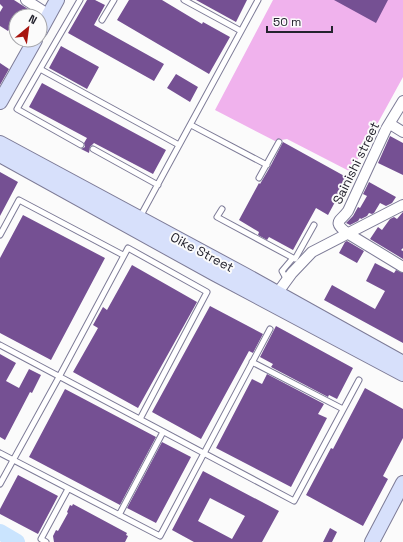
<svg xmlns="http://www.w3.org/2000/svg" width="403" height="542" font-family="'Space Grotesk',sans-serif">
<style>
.green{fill:#f0b2ed}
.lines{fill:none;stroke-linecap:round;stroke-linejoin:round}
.river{stroke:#cae4fe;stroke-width:16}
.building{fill:#755093;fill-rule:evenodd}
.lane-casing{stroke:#7d7b97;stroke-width:7}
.street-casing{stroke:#7d7b97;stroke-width:12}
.secondary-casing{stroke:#7d7b97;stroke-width:16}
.lane{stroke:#fff;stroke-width:5}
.street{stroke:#fff;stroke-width:10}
.secondary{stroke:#d7e0fb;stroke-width:14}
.labels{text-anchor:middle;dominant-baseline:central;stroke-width:4;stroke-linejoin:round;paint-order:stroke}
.street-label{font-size:13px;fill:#24232e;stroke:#fbfbfb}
</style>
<rect width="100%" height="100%" fill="#fbfbfb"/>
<!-- green -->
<path class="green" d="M273,0H403V77L351,172L287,139L275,141L215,110Z"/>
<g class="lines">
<!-- river -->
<path class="river" d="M0,532L17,542"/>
</g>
<!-- building -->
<path class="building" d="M0,0H14L39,16H16V18L8,31L0,26V12L3,7L0,4Z
M87,0H95L105,5L94,25L164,64L154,81L68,33Z
M129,0H162L202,24L203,22L230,37L209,74L117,20Z
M196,0H247L236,22Z
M334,0H388L376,23Z
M61,46L99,67L87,89L49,68Z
M0,63L9,69L0,85Z
M176,74L198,87L190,102L167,88Z
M42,83L166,150L153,174L94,143L90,147L89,153L81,149L85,147L84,143L87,138L29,107Z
M390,136L403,143V175L378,163Z
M283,142L348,178L328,215L316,208L293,250L269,237L267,240L258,235L259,232L239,220L259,183L260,184L270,167Z
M0,172L18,182L0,216Z
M369,182L396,197L392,203L386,206L380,203L374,213L372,214L369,213L367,216L361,219L360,218L358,221L350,225L346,223L353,216L358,207L360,208L367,196L363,194Z
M403,212V248L401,250L403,251V259L370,239L378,227L382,230L390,219L394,217L397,219Z
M23,215L105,258L51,360L0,333V258Z
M347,241L364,251L357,263L339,253L345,242Z
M375,263L394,273L396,270L403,273V343L324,300L332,285L375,309L385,291L366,281Z
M132,265L197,302L138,408L73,372L98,328L93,325L103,307L107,310Z
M210,306L263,334L253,353L249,351L201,439L152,412Z
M276,326L353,368L337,399L329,395L328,397L271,367L273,364L260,357Z
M0,354L16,363L6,381L19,388L29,369L41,375L32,393L30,392L5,440L0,437Z
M267,374L324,404L318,414L327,418L291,487L216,448L252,379L262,384Z
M365,388L403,409V438L383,476L388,479L363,526L306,495L331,448L333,449Z
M65,389L156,437L120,505L29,457Z
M162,442L191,457L156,523L127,508Z
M203,471L279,511L262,542H194L172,530ZM210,498L245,516L232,539L198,521Z
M18,475L58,496L38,534L0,514V509Z
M73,504L127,533L126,535L128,536L125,542H54L53,536L56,530L58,531L68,513L67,512L70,505L72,506Z
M330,528L337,532L332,542H323Z"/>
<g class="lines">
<defs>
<path id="lane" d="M184,0L241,31
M102,20L114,0
M40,69L80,0
M191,125L267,165
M81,145L17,109L40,69L179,145
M93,149L158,185
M259,178L279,142
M222,209L217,217L295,259L314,225
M140,217L258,0
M0,235L19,200L123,255
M287,280L282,271L293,258
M0,345L294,501L359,380
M252,362L343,409
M0,453L160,536L270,329
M0,484L59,377L128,248L207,292L140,419
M119,515L163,432
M46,542L41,539L68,489"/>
<path id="street" d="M26,0L49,15
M403,101L386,129L348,211C340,222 332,221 347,233L403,267
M390,124L403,132
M273,299L292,273L312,252L403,205"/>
<path id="secondary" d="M40,31L57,0
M0,102L35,40
M0,143L245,275L403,363
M0,155L215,274L403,374
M372,542L403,483"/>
</defs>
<!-- lane casing -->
<use href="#lane" class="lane-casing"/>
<!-- street casing -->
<use href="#street" class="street-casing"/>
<!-- secondary casing -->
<use href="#secondary" class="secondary-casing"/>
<!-- lane -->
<use href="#lane" class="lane"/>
<!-- street -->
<use href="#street" class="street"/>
<!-- secondary -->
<use href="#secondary" class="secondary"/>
</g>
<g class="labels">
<!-- street labels -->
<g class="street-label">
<text transform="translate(356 163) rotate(-64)">Sainishi street</text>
<text transform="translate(202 252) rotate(28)">Oike Street</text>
</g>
</g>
<!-- north arrow -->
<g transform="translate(28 28) rotate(29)"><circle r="19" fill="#fbfbfb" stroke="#a5a5a9"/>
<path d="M0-3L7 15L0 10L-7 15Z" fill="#a81610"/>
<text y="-6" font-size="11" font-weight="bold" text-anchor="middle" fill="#24232e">N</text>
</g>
<!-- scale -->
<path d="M267 26v6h65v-6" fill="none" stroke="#24232e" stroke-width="2"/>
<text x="273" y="26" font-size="12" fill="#24232e" stroke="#fbfbfb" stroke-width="3" paint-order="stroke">50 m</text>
</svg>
